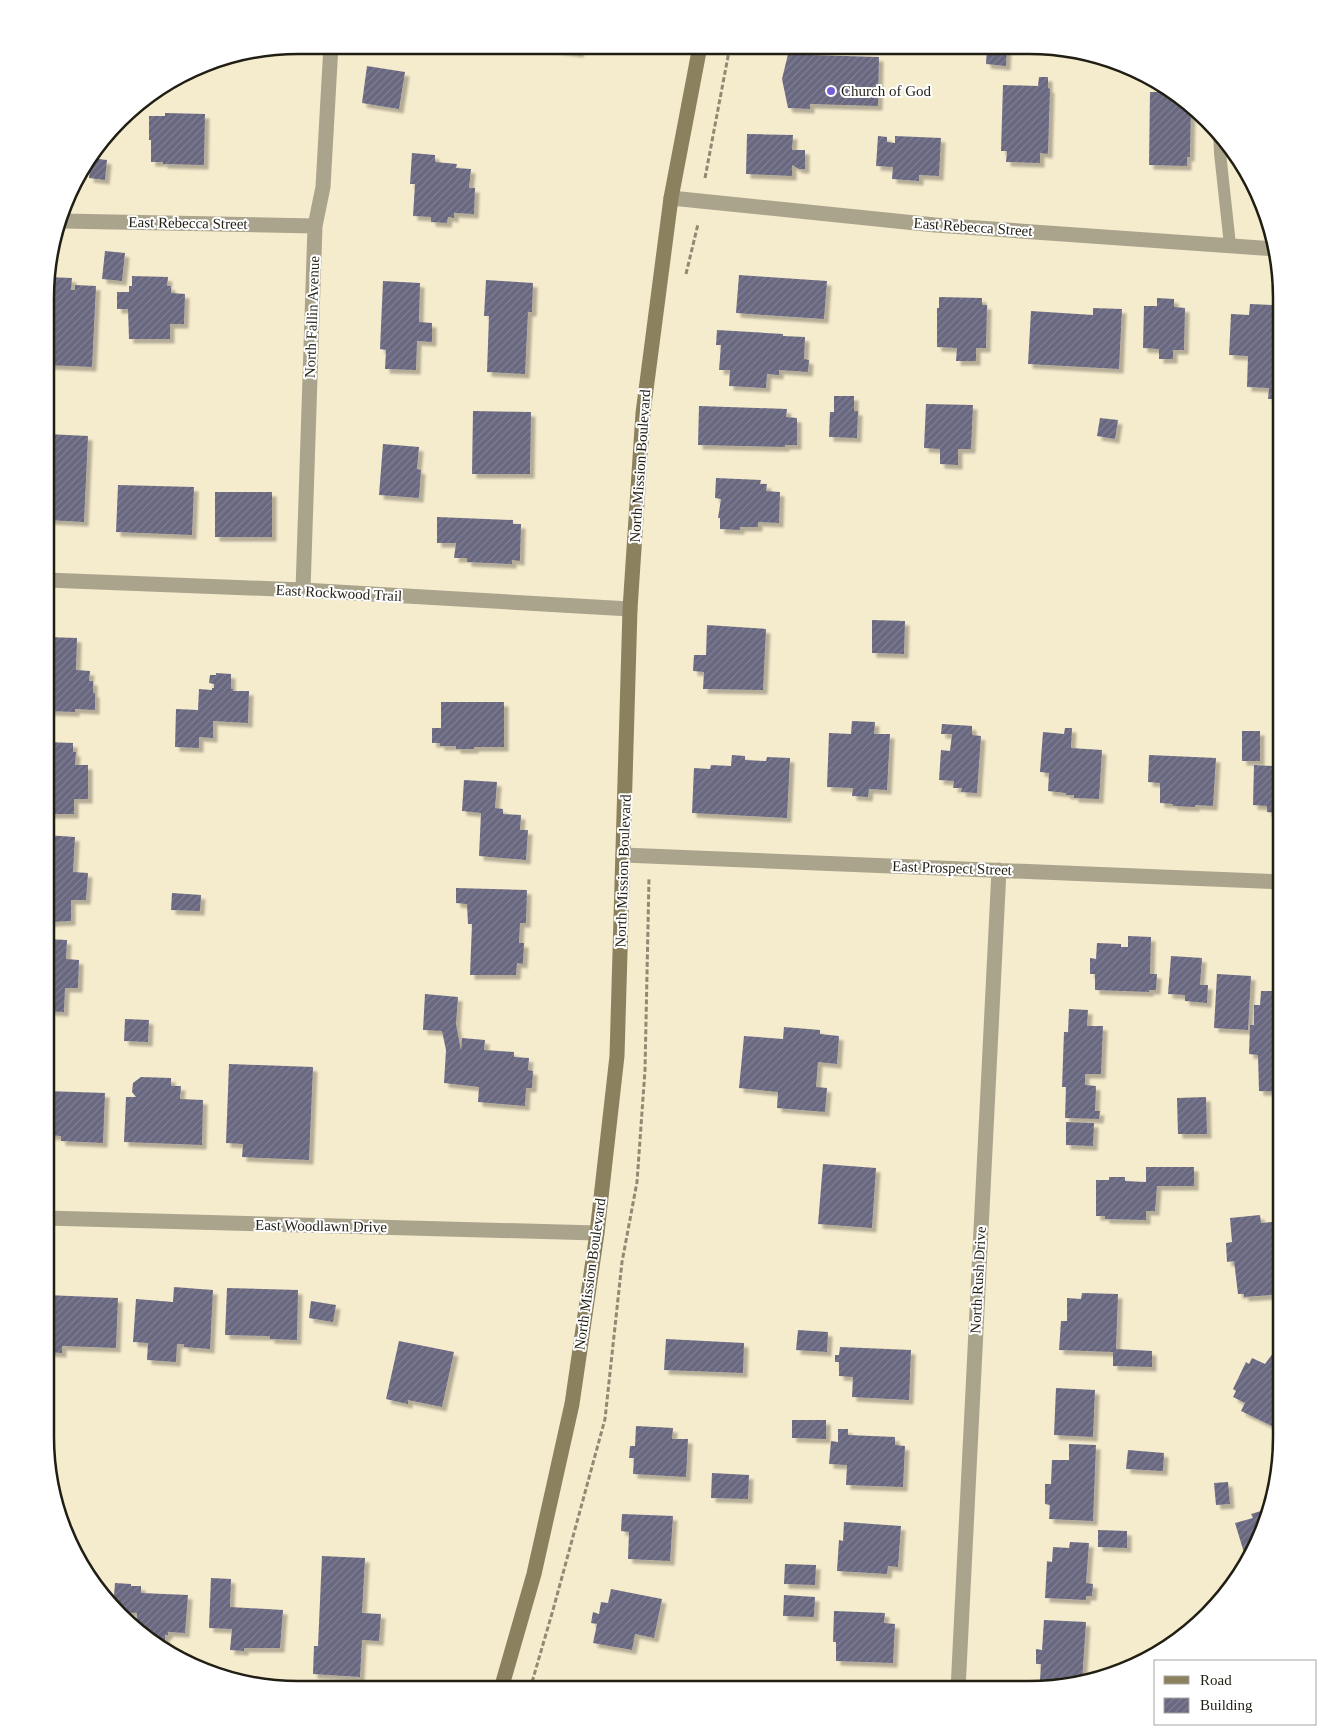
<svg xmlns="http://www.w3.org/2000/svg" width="1327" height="1735" font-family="'Times New Roman',serif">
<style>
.building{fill:url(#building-hatch);filter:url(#shadow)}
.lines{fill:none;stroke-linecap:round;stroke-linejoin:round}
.path{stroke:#908974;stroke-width:3;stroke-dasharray:5 2.5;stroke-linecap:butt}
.lane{stroke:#aba48d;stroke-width:12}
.street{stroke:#aba48d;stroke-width:15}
.secondary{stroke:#8c815f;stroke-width:15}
.poi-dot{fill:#765ed9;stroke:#fff;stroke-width:2}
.labels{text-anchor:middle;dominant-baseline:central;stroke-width:4;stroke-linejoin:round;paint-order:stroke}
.poi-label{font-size:15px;fill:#211e13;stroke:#fff;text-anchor:start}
.street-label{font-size:15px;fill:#211e13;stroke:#fff}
.rim{fill:none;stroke:#211e13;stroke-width:2.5}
</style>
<defs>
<pattern id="building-hatch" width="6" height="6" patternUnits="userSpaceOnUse" patternTransform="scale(1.25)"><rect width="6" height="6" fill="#696781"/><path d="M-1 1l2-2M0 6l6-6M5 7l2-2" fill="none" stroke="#828092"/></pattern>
<filter id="shadow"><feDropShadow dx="4.5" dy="4.5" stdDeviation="1" flood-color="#0004"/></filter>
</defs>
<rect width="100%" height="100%" fill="#f5ebcd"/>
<!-- building -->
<path class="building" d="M531,46H580L579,53Z
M987,47H1007L1006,66L986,64Z
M789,50L811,51V55L879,57L878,106L810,104V109L788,108L782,79Z
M367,66L405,72L399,109L362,103Z
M1039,77H1048V88L1050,89L1048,154L1040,153V163L1006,162L1007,151H1001L1003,85L1038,86Z
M1150,92H1175L1191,106L1190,157H1187V166L1149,165Z
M165,113L205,114L204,165L163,164V162H151V140H149V116H165Z
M747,134L793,135L792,150H805V169H799L792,165V176L746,174Z
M878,136L887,137V142L895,143V136L941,138L939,176L919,175V181L892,179L893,167L876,166Z
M412,153L435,155V162L457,164L456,168L471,169L469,188H475L474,214L454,213V218L448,217L447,223L431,222V217L413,216L415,184H410Z
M91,158L107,160L105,180L89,178Z
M105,251L125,253L122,281L102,279Z
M739,275L827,281L824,319L736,313Z
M132,276L168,277L167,286H171V293L185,294L184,324H170V339H129L128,309H117V292H129V286H132Z
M47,277L72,278L71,290H75V285L96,286L92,367L47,365Z
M486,280L533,283L532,312H528L525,374L487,372L489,316H484Z
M383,281L420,283L419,322L432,323V342L417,341L416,370L385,369L386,350L380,349Z
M939,297L982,298V305H987L986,348H976V361H956L957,348L937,347V308H939Z
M1157,298L1174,299V307L1185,308L1184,350H1173V359H1159V349L1143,348L1144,306H1157Z
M1250,304L1274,305V309H1282V399H1268L1269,388L1247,387L1248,356L1229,355L1231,314L1249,315Z
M1093,308L1122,309L1119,369L1028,364L1031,311L1093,315Z
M717,330L783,334V336L805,337L804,359L809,360L808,372L779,370V375L767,374L766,388L729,386L730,370H719L721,345H716Z
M834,396H854V411H858L857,438L829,437L830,412H834Z
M926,404L973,405L971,449H958V465L940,464V449L924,448Z
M699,406L787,409L786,417L797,418V445H785V447L698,445Z
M473,411L531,412L530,474H472Z
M1100,418L1118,420L1115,439L1097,436Z
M47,434L88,436L84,522L47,520Z
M383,444L419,447L417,469L421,470L419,498L379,495Z
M716,478L761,480L760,484H767L766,491L780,492L779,523L758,522V527H740V530L720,529V518H718L721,499L715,498Z
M118,485L194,487L192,535L116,532Z
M215,492H272V537H215Z
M437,517L513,520V524H521L520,561L512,560V564L467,562V558H454L456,543H437Z
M872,620L905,621L904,654L872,653Z
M707,625L766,629L763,690L703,689L704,672L693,671L694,655H706Z
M47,637L77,638L76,670L90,671L89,681H93V693H95V710L75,709V712L46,711Z
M216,673L231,674V689H233V691H249L248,723L213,721V738L199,737V748L175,747L176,709L198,710L199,689L212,690V688H214V684L209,683L210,675H216Z
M441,702H504V747H474V749H456V746H440V743H432V728H441Z
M852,721L875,722L874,734H890L887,790L869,789L868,797L852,796L853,788L827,787L829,733L851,734Z
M942,724L972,726V735L981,736L977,793L961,792L962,788H953L954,781L939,780L941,750L950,751L952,734H941Z
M1065,728H1072L1071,748L1102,750L1099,799L1074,798V795H1066V793L1048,791L1049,773L1040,772L1043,732L1064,734Z
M1242,731H1260V761H1242Z
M46,742L73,743V752H76L75,765H88V799H74V814H46Z
M1274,747L1282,748V807L1280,813L1267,812V806L1253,805L1254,765L1274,766Z
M732,755L745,756V760L766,761L767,757L790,758L787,818L692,813L694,768L710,769L711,765L731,766Z
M1149,755L1216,758L1213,806L1195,805V807L1173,806V804L1160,803V783L1148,782Z
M464,780L497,782L495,808L503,809V814L521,815L520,830H528L526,860L479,856L481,813L462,811Z
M46,835L75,837L73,872L88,873L86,900H71V921L50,922V925H46Z
M456,888L527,890L526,923H520L519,943H524L523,964L517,963L516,975H470L472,924H468L467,904L456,903Z
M172,893L201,895L200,911L171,910Z
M1128,936L1151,937L1150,974H1157L1156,990H1149V992L1095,990V974H1090V958L1096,959L1097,943L1121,944V947H1128Z
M46,939L67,940L66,959L79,960L78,988H65L64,1012L46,1011Z
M1171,956L1202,958L1200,985H1208L1207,1003L1185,1001V995L1168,994Z
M1217,974L1251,976L1248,1030L1214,1028Z
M1274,988H1282V1092L1259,1091L1258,1055L1249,1054L1250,1025H1254V1005H1260L1261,991H1274Z
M425,994L458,997L456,1024L461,1051L462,1038L485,1040L484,1050L514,1052V1057L529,1058L528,1070L533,1071L532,1088H526L525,1106L478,1102L479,1087L444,1083L446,1050L442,1031L423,1030Z
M1069,1009L1088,1010L1087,1026H1103L1101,1074H1085V1085L1096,1086L1095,1111H1100L1099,1119L1065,1118L1066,1087H1062L1064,1032H1068Z
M125,1019L149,1020L148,1042L124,1041Z
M784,1027L820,1030V1034L839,1036L837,1064L818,1062L816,1087L827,1088L825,1112L777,1108L778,1092L739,1088L744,1036L783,1039Z
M229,1064L313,1067L309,1160L242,1157L243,1144L226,1143Z
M141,1077L171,1078V1086H181L180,1099L203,1100L202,1145L124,1142L126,1097H136L132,1092L133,1083Z
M46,1091L105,1093L103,1143L61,1141V1136L46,1135Z
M1206,1097L1207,1134H1178L1177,1098Z
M1066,1122L1094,1123L1093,1146L1066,1145Z
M823,1164L876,1168L872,1228L818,1224Z
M1146,1167H1194V1186H1157L1155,1211H1146V1220L1105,1219V1216H1096V1180H1109V1177H1125V1181L1146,1182Z
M1260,1215L1261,1223L1282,1221V1276H1279L1281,1291L1273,1292V1295L1244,1297V1294H1238L1234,1261L1227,1262L1226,1243L1232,1242L1230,1218Z
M174,1287L213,1290L210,1349L184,1347V1344H177L176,1362L147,1360L148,1343L133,1342L136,1299L173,1302Z
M227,1288L298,1290L297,1340L270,1339V1336L225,1335Z
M1082,1293L1118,1294L1116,1349L1152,1351V1367L1113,1366V1352L1059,1350L1061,1321H1067V1298L1081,1299Z
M46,1295L118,1298L116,1348L62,1346V1353L45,1352Z
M311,1301L336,1305L333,1322L309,1318Z
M798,1330L828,1332L827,1352L796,1350Z
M666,1339L744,1343L743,1373L664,1370Z
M399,1341L454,1352L442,1407L408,1400V1404L386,1399Z
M840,1347L911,1350L909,1400L852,1397L853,1377L839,1376V1362H835V1355H839Z
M1273,1353L1281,1357V1422L1280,1421L1276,1428L1241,1411L1245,1403L1233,1397L1236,1391L1233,1389L1246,1362L1249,1364L1252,1358L1265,1364Z
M1056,1388L1095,1390L1093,1437L1054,1435Z
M792,1420H826V1439L792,1438Z
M636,1426L673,1428L672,1439H688L686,1477L633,1474L634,1458H629L630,1446H635Z
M838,1429H848V1435L895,1437V1445L905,1446L903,1487L846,1485L847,1465L829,1464L831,1441L838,1442Z
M1069,1444L1096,1445L1093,1521L1049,1519L1050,1505L1045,1504V1484H1051L1052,1460H1069Z
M1128,1450L1164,1453L1163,1471L1126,1469Z
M712,1473L749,1475L748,1499L711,1498Z
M1228,1482L1230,1504L1216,1505L1214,1483Z
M1271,1508L1268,1519L1251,1554L1245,1556L1235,1523L1253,1518L1251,1514Z
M622,1514L673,1516L670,1561L628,1559L629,1532L621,1531Z
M844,1522L901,1526L898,1567L888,1566L887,1574L837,1571L839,1540L843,1541Z
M1098,1530L1127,1531V1548L1098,1547Z
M1070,1542L1089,1543L1086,1583L1093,1584L1092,1596H1086V1600L1045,1598L1047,1561L1052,1562L1053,1547L1069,1548Z
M322,1556L365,1558L362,1613L381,1614L379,1641L362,1640L360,1677L313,1674L314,1646H318Z
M785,1564L816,1565L815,1585L784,1584Z
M211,1578L231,1579L230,1607L283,1610L280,1648H244V1651L230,1650L232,1629L209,1628Z
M115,1583L131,1584V1586H141V1593L188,1595L185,1633L168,1632V1635H165V1645L153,1644L136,1629L137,1613L117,1612L113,1609Z
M611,1589L662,1599L654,1638L635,1634L632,1650L593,1643L597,1624L591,1623L593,1612L599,1614L601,1602L608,1603Z
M784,1595L815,1597L814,1617L783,1616Z
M834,1611L885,1613L884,1623L895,1624L893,1663L836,1661V1642H833Z
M1044,1620L1086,1622L1082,1681L1040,1680L1041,1664H1036V1649L1042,1650Z"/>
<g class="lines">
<!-- path -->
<path class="path" d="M705,178L730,46
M686,274L698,224
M530,1689L553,1610L605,1419L622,1262L637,1182L645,1070L649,878"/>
<!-- lane -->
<path class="lane" d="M1219,131L1220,153L1230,245"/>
<!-- street -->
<path class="street" d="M671,198L935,225L1276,249
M62,221L315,226
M47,580L303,590L630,609
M303,590L315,226L323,187L331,45
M623,855L1282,882
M45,1218L597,1233
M958,1690L999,870"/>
<!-- secondary -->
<path class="secondary" d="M501,1689L534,1574L572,1404L597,1233L617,1056L630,609L643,413L671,198L700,46"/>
</g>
<!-- markers -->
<circle class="poi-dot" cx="831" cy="91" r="5"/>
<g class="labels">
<!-- poi labels -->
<g class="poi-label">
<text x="841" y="91">Church of God</text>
</g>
<!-- street labels -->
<g class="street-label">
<text transform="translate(188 223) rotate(1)">East Rebecca Street</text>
<text transform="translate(973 227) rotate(4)">East Rebecca Street</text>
<text transform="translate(312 317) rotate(-88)">North Fallin Avenue</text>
<text transform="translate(640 466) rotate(-86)">North Mission Boulevard</text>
<text transform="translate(339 593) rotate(3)">East Rockwood Trail</text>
<text transform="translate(952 868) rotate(2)">East Prospect Street</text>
<text transform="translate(623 871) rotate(-88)">North Mission Boulevard</text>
<text transform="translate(321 1226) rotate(1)">East Woodlawn Drive</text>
<text transform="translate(590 1274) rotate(-82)">North Mission Boulevard</text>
<text transform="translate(978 1280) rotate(-87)">North Rush Drive</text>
</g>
</g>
<!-- crop -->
<path d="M0 0H1327V1735H0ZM298 54H1029A244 244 0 0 1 1273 298V1437A244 244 0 0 1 1029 1681H298A244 244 0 0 1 54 1437V298A244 244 0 0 1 298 54Z" fill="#fff" fill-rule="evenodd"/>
<path class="rim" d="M298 54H1029A244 244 0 0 1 1273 298V1437A244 244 0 0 1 1029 1681H298A244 244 0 0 1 54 1437V298A244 244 0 0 1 298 54Z"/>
<!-- legend -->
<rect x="1154" y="1660" width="162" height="65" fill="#ffffff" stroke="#a6a5a1"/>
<rect x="1164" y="1676" width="25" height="8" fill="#8c815f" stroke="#a6a5a1"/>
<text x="1200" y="1685" font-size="15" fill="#211e13">Road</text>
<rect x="1164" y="1698" width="25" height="15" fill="url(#building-hatch)" stroke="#a6a5a1"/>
<text x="1200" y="1710" font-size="15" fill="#211e13">Building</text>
</svg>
